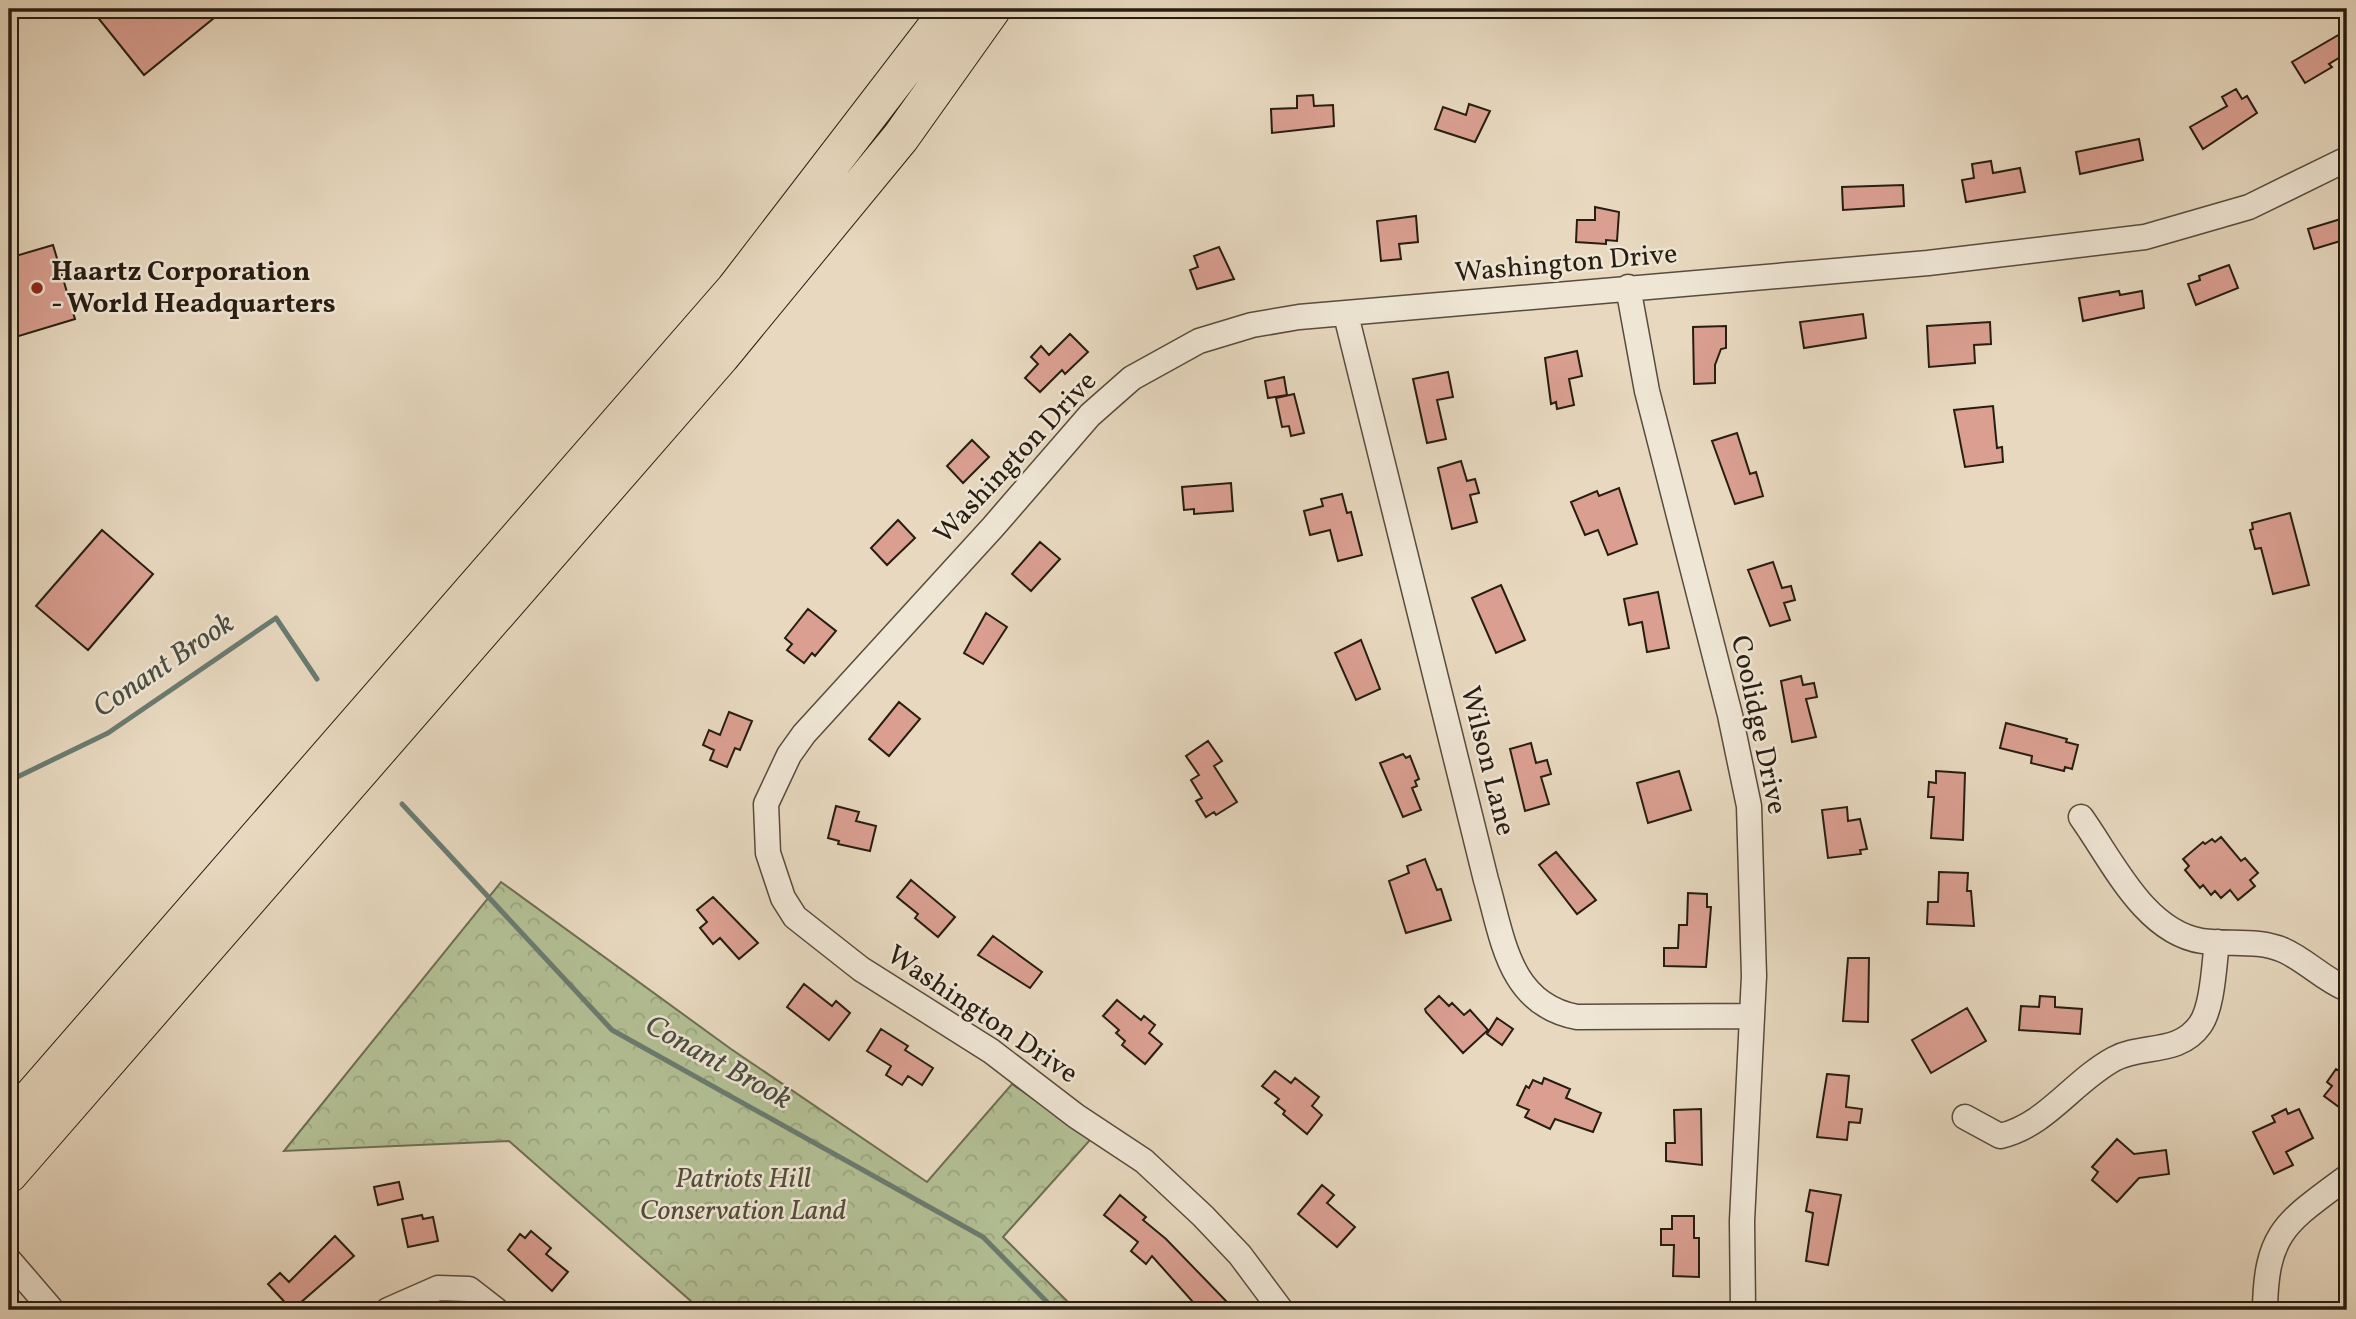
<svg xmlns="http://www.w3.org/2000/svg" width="2356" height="1319" font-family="Vollkorn,serif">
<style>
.forest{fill:url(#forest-crowns);stroke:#6d6e52;stroke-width:2}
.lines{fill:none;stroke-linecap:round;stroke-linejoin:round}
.stream{stroke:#6a7b70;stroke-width:5}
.building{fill:#da9f91;stroke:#271d11;stroke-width:2}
.minor-casing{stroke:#574c3c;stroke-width:27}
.highway-casing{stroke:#271d11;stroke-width:39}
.minor{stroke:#efe6d5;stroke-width:24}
.highway{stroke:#e7d8bf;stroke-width:37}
.poi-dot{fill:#8f2418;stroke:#efe6d5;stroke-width:2.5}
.labels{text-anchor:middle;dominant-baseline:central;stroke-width:5;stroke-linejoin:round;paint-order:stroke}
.street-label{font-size:28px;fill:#271d11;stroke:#efe6d5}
.poi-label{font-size:28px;font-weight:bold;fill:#271d11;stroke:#efe6d5;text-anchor:start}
.park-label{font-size:28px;font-style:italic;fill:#514e38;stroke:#efe6d5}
.water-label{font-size:30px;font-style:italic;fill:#494c40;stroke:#efe6d5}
</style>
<defs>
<pattern id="forest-crowns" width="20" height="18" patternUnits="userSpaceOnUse" patternTransform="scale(1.75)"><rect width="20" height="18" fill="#b3bf94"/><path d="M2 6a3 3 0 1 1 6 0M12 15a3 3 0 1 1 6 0" fill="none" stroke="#9aa47f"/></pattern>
</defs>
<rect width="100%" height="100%" fill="#e7d8bf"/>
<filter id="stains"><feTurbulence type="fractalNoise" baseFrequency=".00286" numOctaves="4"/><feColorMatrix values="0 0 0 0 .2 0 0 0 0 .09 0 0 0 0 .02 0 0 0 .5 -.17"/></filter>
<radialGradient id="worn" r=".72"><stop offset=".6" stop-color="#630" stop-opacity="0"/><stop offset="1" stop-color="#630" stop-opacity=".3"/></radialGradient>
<!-- forest -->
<path class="forest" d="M501,882L731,1049L927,1182L1012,1084L1091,1139L1003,1237L1076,1310H701L509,1141L284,1151Z"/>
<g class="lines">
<!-- stream -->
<path class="stream" d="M9,781L108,733L276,618L317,679
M402,804L612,1030L983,1237L1055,1310"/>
</g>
<!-- building -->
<path class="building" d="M91,9H225L144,75Z
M2347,30V53L2329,64L2332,67L2305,83L2292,62Z
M2236,89L2242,99L2247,96L2257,113L2203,149L2190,127L2227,106L2222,97Z
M1313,95L1314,106L1333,105L1334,126L1272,133L1271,109L1297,108V96Z
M1469,104L1490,111L1475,142L1435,129L1443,107L1466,115Z
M2139,139L2143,160L2080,174L2076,152Z
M1991,161L1993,173L2020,168L2025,192L1966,202L1962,180L1974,178L1972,164Z
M1903,185L1904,206L1843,210L1842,187Z
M1595,207L1619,212L1617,241L1606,240V244L1576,242L1577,220H1595Z
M1416,216L1418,242L1399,244L1401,259L1381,261L1377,221Z
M2347,217V239L2314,249L2308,229Z
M53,245L75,319L9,339V258Z
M1219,247L1234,279L1197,289L1190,270L1198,267L1194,256Z
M2229,265L2238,288L2196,305L2188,284L2200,280L2199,276Z
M2119,291L2120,295L2142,291L2144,308L2083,321L2079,298Z
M1863,314L1866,338L1804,348L1800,322Z
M1990,322L1991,344L1974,345L1975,363L1929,367L1927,326Z
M1726,326V348L1721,349L1715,365V383L1694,384L1693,327Z
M1070,334L1088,352L1065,374L1062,370L1040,392L1025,378L1038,364L1031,357L1041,346L1049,355Z
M1577,351L1582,376L1569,379L1574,405L1557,409L1556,402L1551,404L1545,358Z
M1448,372L1453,397L1437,400L1446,439L1427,443L1413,379Z
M1284,377L1287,395L1268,398L1265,381Z
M1294,394L1304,433L1291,436L1289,426L1282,427L1276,398Z
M1993,406L1997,448L2002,447L2003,462L1965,467L1954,410Z
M1737,433L1750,474L1756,472L1763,496L1735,504L1712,441Z
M972,440L989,457L963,483L947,466Z
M1461,461L1467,481L1475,479L1479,493L1470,495L1477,522L1452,529L1438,468Z
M1231,483L1233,511L1194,514V509L1184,510L1182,487Z
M1619,488L1637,544L1608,555L1598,530L1585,535L1571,502L1597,491L1599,496Z
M1342,494L1347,513L1351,512L1362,555L1338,561L1330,530L1310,535L1304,511L1323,506L1321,499Z
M2290,513L2309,585L2273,594L2261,548L2255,549L2250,530L2253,529L2252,523Z
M898,520L915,538L887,565L871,548Z
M102,530L153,574L88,650L36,606Z
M1040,542L1060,559L1031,591L1012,574Z
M1773,562L1782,588L1791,586L1795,600L1784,603L1790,620L1770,626L1748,570Z
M1501,585L1525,640L1496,653L1472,598Z
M1658,592L1669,648L1647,652L1642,622L1629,625L1624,599Z
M808,609L836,631L815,656L812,653L804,663L787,650L792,644L785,638Z
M986,613L1007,627L983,664L964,653Z
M1361,640L1380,689L1356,700L1335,653Z
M1801,676L1803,685L1814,683L1817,697L1806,699L1816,737L1792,742L1781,681Z
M899,702L920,719L889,756L869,739Z
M729,712L752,721L740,750L735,748L727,767L710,760L714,750L703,745L709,730L720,735Z
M2006,723L2067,739L2066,742L2078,745L2072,769L2065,767L2064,771L2031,763L2032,756L2000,748Z
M1208,741L1222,761L1214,766L1237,802L1216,815L1214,812L1206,817L1196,801L1202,798L1191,780L1199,775L1186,756Z
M1531,743L1536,763L1547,760L1551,774L1541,777L1549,804L1525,811L1510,749Z
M1403,754L1406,758L1410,756L1419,779L1415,781L1417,786L1412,788L1421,810L1403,817L1380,763Z
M1679,771L1691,810L1648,823L1637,783Z
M1936,771L1965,773L1963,840L1931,838L1934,797H1928L1929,782L1936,783Z
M836,806L859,812L856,821L876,826L870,851L838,844L839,841L828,838Z
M1847,807L1848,821L1860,819L1867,849L1860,850L1861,854L1828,858L1822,810Z
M2221,837L2241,861L2245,858L2258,873L2250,880L2255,886L2238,900L2230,890L2221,898L2215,891L2211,895L2203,885L2200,888L2185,870L2189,866L2183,859L2203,842L2205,844L2212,839L2215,842Z
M1556,852L1596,900L1577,914L1539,865Z
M1425,859L1437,890L1441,889L1451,920L1406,933L1389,881L1409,873L1407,866Z
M1939,872L1968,873L1967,891H1971L1974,926L1927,924L1928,902H1938Z
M911,880L955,917L938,937L915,918L918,914L897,897Z
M1688,893L1707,894V907H1711L1706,967L1664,966V948H1678L1679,925H1687Z
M713,897L758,943L739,959L720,938L713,944L700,928L707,922L697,910Z
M993,936L1042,972L1030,988L978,955Z
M1848,958H1869L1868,1022L1843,1021Z
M804,984L832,1006L836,1001L850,1013L829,1040L787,1007Z
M1439,996L1449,1006L1452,1003L1464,1015L1470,1010L1488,1030L1463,1053L1426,1012L1425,1009Z
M2040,996L2055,997V1007L2082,1009L2080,1034L2019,1030L2021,1006L2039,1007Z
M1117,1000L1141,1020L1144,1016L1155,1025L1149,1033L1162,1044L1145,1064L1122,1045L1125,1041L1116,1033L1119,1030L1103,1016Z
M1967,1008L1986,1041L1931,1073L1912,1040Z
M1497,1018L1513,1029L1502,1045L1487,1034Z
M881,1029L908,1046L905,1050L933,1068L922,1085L908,1076L902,1085L886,1075L891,1066L867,1051Z
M2347,1063V1113L2324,1096L2332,1086L2327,1082L2336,1069L2341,1072Z
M1275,1071L1291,1083L1295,1078L1319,1097L1312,1106L1322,1115L1307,1134L1283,1114L1285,1111L1275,1103L1279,1099L1262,1086Z
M1827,1074L1849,1076L1846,1107L1862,1109L1860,1123L1849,1122L1847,1140L1817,1137Z
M1544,1078L1570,1089L1566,1098L1601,1113L1593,1132L1555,1119L1550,1129L1525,1117L1529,1110L1517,1105L1526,1086L1529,1088L1533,1080L1542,1084Z
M1701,1109L1702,1165L1666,1161V1143H1675L1674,1110Z
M2286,1109L2288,1114L2299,1109L2313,1138L2286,1152L2293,1165L2274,1174L2253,1132L2275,1122L2272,1116Z
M2117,1139L2134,1154L2166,1150L2169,1174L2139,1178L2117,1202L2092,1180L2098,1172L2092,1167Z
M399,1182L403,1199L378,1205L374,1187Z
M1322,1185L1334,1195L1327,1203L1355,1227L1337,1247L1298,1214Z
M1810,1190L1841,1195L1828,1265L1806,1261L1813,1213L1806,1211Z
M1120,1195L1146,1217L1143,1220L1166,1239L1227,1302L1218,1310H1200L1152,1256L1146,1264L1131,1251L1138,1242L1104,1215Z
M422,1215L423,1219L433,1217L438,1241L408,1247L402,1219Z
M1672,1216H1694V1238H1699V1277L1673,1276L1674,1245H1661V1229H1672Z
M531,1231L551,1248L546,1254L568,1272L552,1291L508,1250L520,1234L525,1238Z
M335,1236L354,1256L292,1310L268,1284L280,1273L289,1282Z"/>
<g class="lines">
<defs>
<path id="minor" d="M1628,287L1647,391L1730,715L1749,806L1754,976L1742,1221L1743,1310
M1346,315L1486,880C1503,938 1508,1004 1577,1017L1752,1016
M2081,817C2112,860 2144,932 2202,941C2229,945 2258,939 2283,950C2306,960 2324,980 2347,989
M1965,1117L2000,1136C2047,1125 2072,1082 2114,1059C2142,1044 2179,1055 2200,1025C2213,1007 2214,964 2217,942
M9,1260L52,1310
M388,1310L438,1288L469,1289L496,1310
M1281,1310L1240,1255L1203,1216L1144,1161L1076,1116L991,1051L861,969L795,917L783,898L768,853L766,804L789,755L804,734L993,527L1090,415L1132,378L1199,341L1252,325L1299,317L1928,263L2145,237L2249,207L2347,159
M2265,1310C2266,1231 2287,1222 2347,1177"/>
<path id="highway" d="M9,1123L735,289L950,9
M9,1174L721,356L901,137L992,9"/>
</defs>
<!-- minor casing -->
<use href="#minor" class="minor-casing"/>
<!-- highway casing -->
<use href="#highway" class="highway-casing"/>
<!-- minor -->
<use href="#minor" class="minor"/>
<!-- highway -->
<use href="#highway" class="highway"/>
</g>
<!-- markers -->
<circle class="poi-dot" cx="37" cy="288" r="7"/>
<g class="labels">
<!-- street labels -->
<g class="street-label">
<text transform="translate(1566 264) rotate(-5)">Washington Drive</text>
<text transform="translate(1016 458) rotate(-47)">Washington Drive</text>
<text transform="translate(1758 725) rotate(78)">Coolidge Drive</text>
<text transform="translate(1487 761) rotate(76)">Wilson Lane</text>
<text transform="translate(982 1015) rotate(34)">Washington Drive</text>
</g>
<!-- poi labels -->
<g class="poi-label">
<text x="51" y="272">Haartz Corporation<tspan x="51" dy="32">- World Headquarters</tspan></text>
</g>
<!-- park labels -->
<g class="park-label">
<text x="743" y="1179">Patriots Hill<tspan x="743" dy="32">Conservation Land</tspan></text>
</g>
<!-- water labels -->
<g class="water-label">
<text transform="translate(164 666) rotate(-34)">Conant Brook</text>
<text transform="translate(718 1063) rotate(29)">Conant Brook</text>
</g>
</g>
<!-- margin -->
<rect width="2356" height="1319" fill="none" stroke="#e7d8bf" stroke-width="35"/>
<rect x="10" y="10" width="2335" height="1298" fill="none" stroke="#271d11" stroke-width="3.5"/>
<rect x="18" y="18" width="2321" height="1284" fill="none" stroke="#271d11" stroke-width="2"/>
<rect width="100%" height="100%" filter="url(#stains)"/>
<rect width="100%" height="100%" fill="url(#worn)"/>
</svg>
